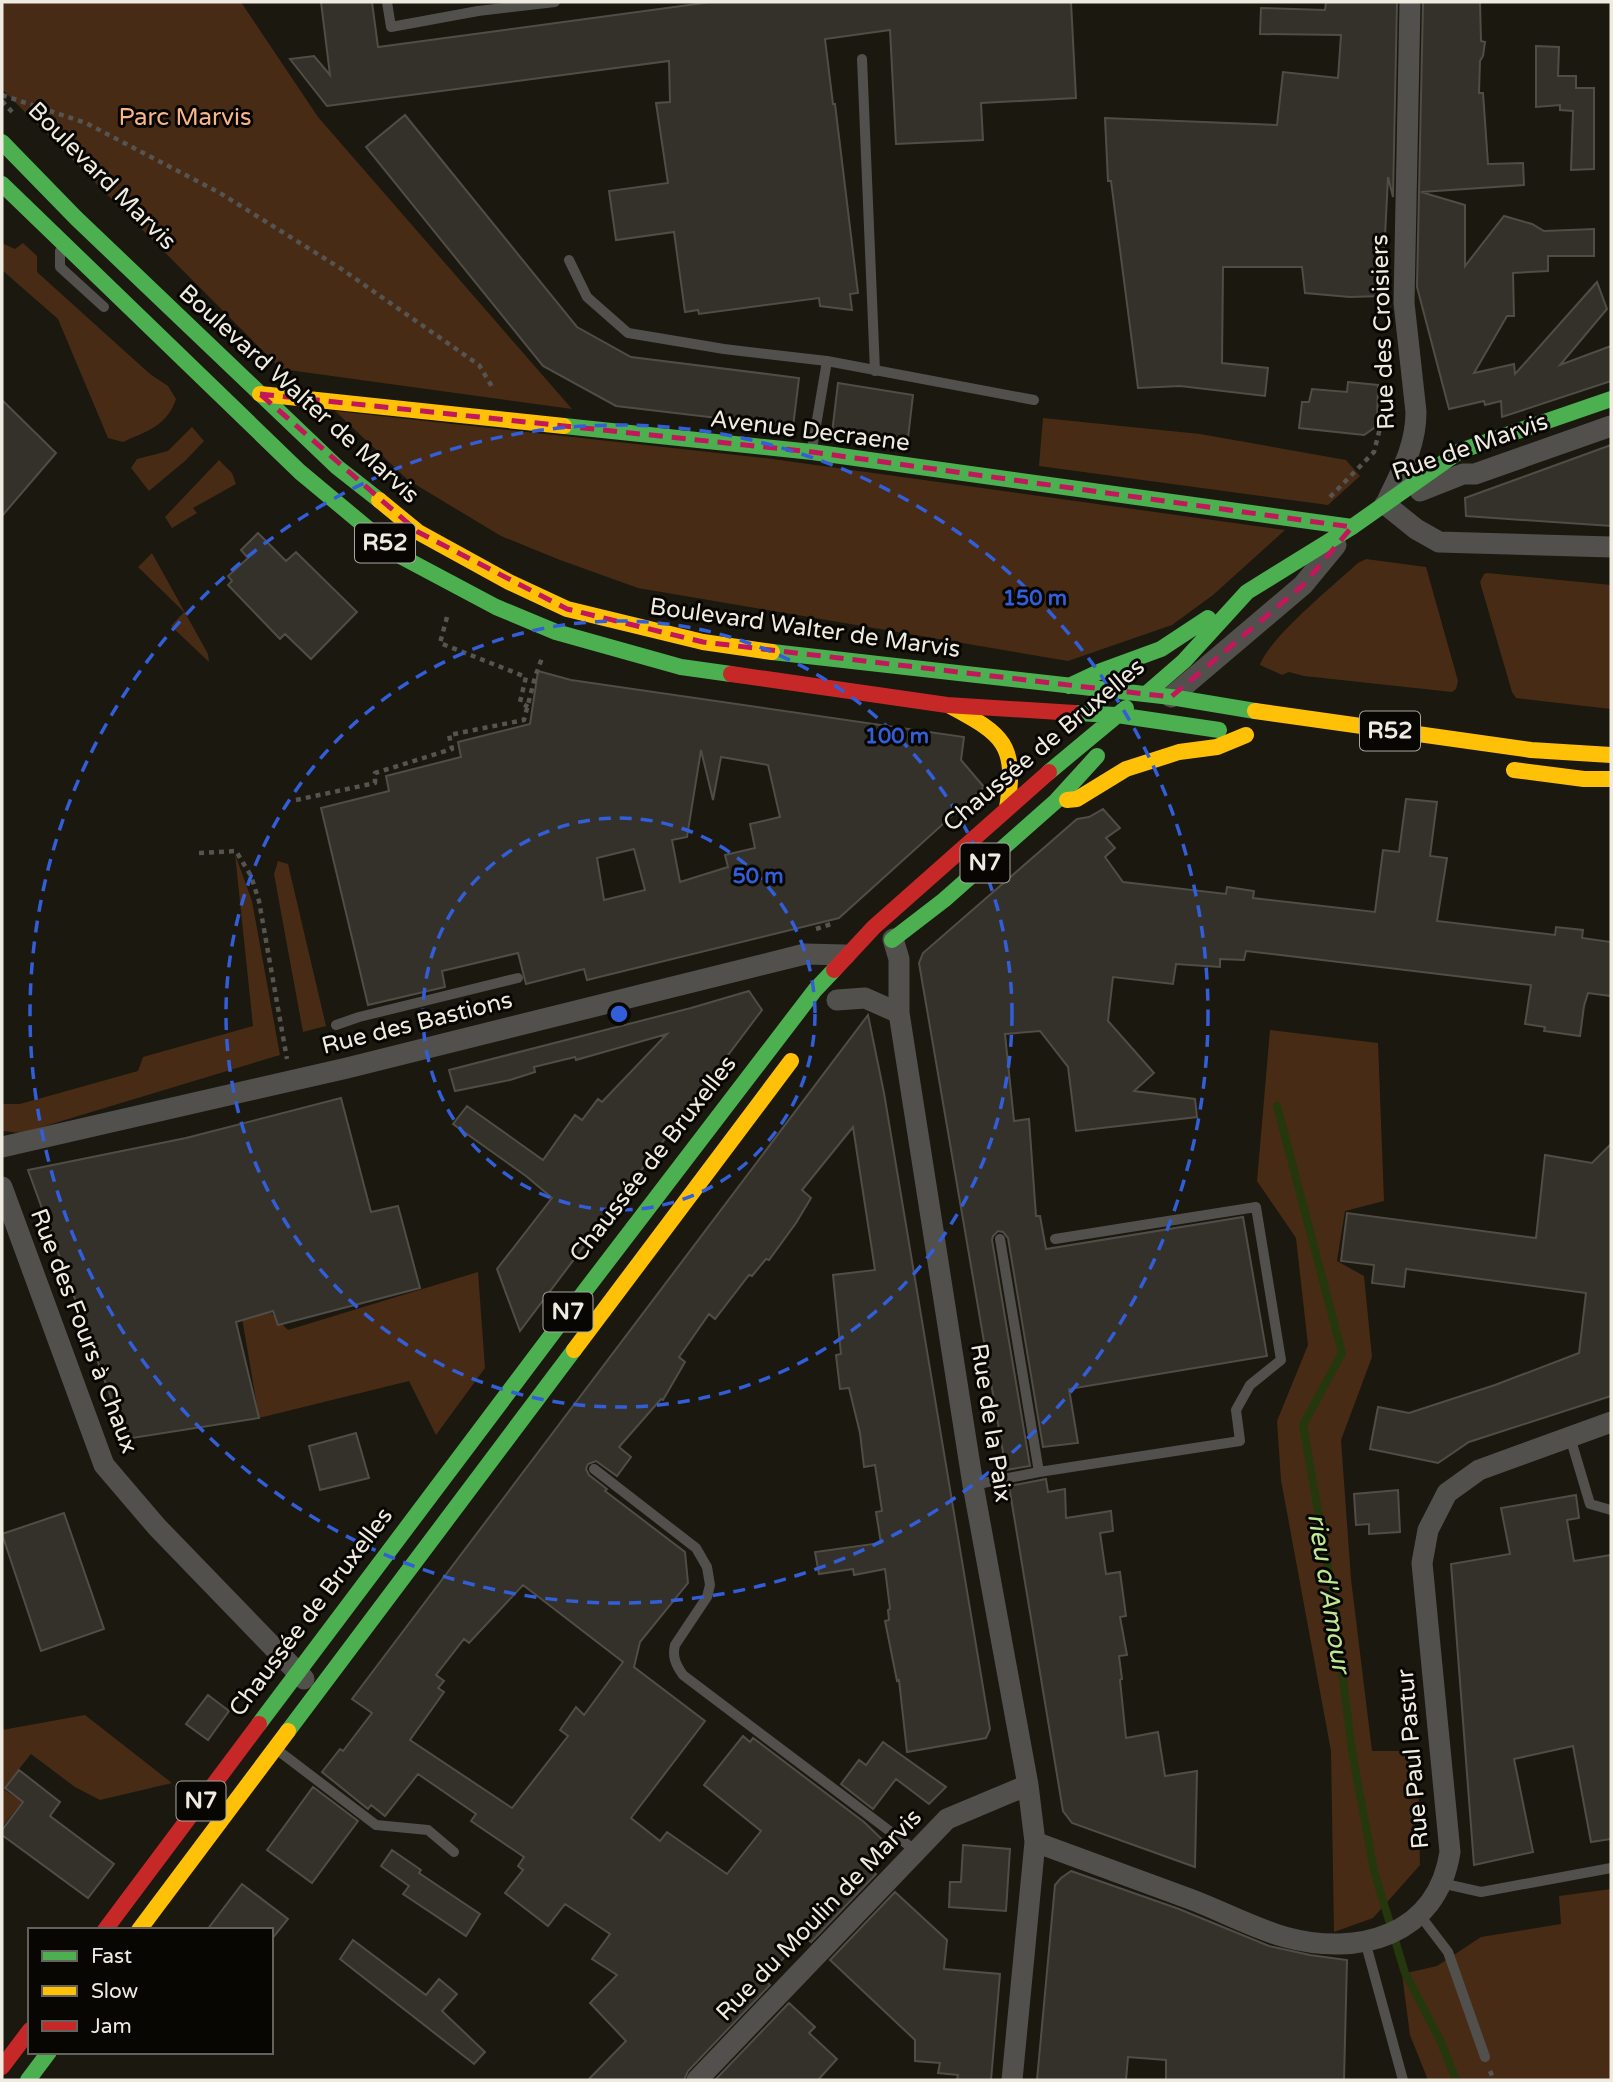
<svg xmlns="http://www.w3.org/2000/svg" width="1613" height="2082" font-family="'Varela Round',sans-serif">
<style>
.green{fill:#482b15}
.lines{fill:none;stroke-linecap:round;stroke-linejoin:round}
.stream{stroke:#25370c;stroke-width:8}
.building{fill:#34312a;stroke:#504d46;stroke-width:2;fill-rule:evenodd}
.path{stroke:#555450;stroke-width:4.5;stroke-dasharray:5 5;stroke-linecap:butt}
.lane{stroke:#51504d;stroke-width:10}
.street{stroke:#51504d;stroke-width:21}
.fast{stroke:#4caf50;stroke-width:16}
.slow{stroke:#ffc107;stroke-width:16}
.jam{stroke:#c62828;stroke-width:16}
.marked{fill:none;stroke:#c2185b;stroke-width:5;stroke-dasharray:14 9;stroke-linejoin:round}
.ring{fill:none;stroke:#325ed9;stroke-width:3.5;stroke-dasharray:12 9}
.labels{text-anchor:middle;dominant-baseline:central;stroke-width:6;stroke-linejoin:round;paint-order:stroke}
.shield{fill:#070602;stroke:#a9a69e;stroke-width:2}
.shield-label{font-size:23px;font-weight:bold;fill:#efebe1}
.park-label{font-size:24px;fill:#f8b589;stroke:#070602}
.street-label{font-size:24px;fill:#efebe1;stroke:#070602}
.water-label{font-size:26px;font-style:italic;fill:#bee992;stroke:#070602}
.centre{fill:#325ed9;stroke:#070602;stroke-width:3.5}
.ring-label{font-size:21px;text-anchor:middle;font-weight:bold;fill:#325ed9;stroke:#070602;stroke-width:6;stroke-linejoin:round;paint-order:stroke}
</style>
<rect width="100%" height="100%" fill="#1a180f"/>
<!-- green -->
<path class="green" d="M2,2H241L318,117L572,409L281,369L2,89Z
M2,243L15,249L23,243L37,256V272L150,374L168,386L176,399C167,426 147,431 123,442L108,438L58,319L2,270Z
M335,411L765,458L1285,530L1213,595L1172,625L1068,661L638,588L560,560L501,536L408,480Z
M1043,418L1200,434L1346,460L1360,476L1328,505L1039,466Z
M192,427L204,441L186,460L149,491L131,468L137,459L168,451Z
M219,460L232,473L236,484L193,508L197,513L172,528L165,517Z
M152,553L208,654L209,662L171,626L184,612L138,567Z
M1366,559L1426,567L1458,681L1456,689L1452,692L1304,676L1289,672L1282,675L1260,665C1269,638 1334,585 1358,563Z
M1487,573L1611,585V709L1516,698L1512,692L1480,582L1484,574Z
M235,854L252,901L280,1055L22,1133L2,1131V1104H20L138,1071L143,1057L253,1026Z
M278,861L288,864L326,1026L303,1032L274,874Z
M1270,1030L1378,1043L1384,1201L1345,1211L1337,1261L1364,1276L1372,1357L1341,1440L1351,1579L1372,1751H1418L1420,1865L1373,1918L1334,1932L1331,1751L1281,1480L1277,1421L1308,1345L1296,1238L1257,1181Z
M478,1272L485,1368L436,1435L409,1381L259,1418L242,1318L271,1313L288,1330Z
M85,1715L172,1783L100,1800L75,1787L31,1754L3,1789L22,1802L2,1827V1730Z
M1611,1889V2080H1428L1410,2035L1402,1974L1437,1966L1481,1937L1561,1924L1559,1896Z"/>
<g class="lines">
<!-- stream -->
<path class="stream" d="M1277,1106L1342,1353L1303,1425L1331,1585L1352,1751L1374,1871L1405,1973L1440,2040L1456,2080"/>
</g>
<!-- building -->
<path class="building" d="M321,2H372L378,47L711,2H1071L1076,98L981,103L983,140L896,144L890,30L825,39L833,104H835L858,293L850,294L852,310L820,306L819,298L699,314L698,310L685,312L674,232L616,240L609,191L668,183L656,103L670,102L669,61L327,106L290,59L314,56L330,75Z
M1326,2H1397L1393,197L1388,177L1382,296L1350,297L1305,293L1302,267H1223L1222,363L1268,368L1265,396L1180,386L1138,388L1111,181H1108L1105,118L1277,125L1283,72L1338,78L1341,35L1260,34L1261,8L1325,10Z
M1423,2H1480L1481,41L1485,42L1483,56L1480,61L1479,93H1483L1488,164L1523,163L1524,185L1421,192L1465,205V266L1504,216L1532,224L1544,231L1594,229V256H1548V271L1513,273L1514,316H1507L1474,373L1514,364L1515,374L1597,282L1607,309L1560,365L1611,346V381L1502,417L1501,401L1485,405L1484,401L1449,409L1417,287Z
M1536,46L1559,47L1558,76H1576V88H1594V169L1571,170L1573,111L1560,110V105L1536,107Z
M405,115L577,327L631,357L799,378L793,427L616,406L543,366L366,147Z
M1348,382L1378,385L1377,422L1374,428L1364,435L1299,428L1302,402H1309L1312,389L1347,392Z
M838,383L913,395L908,438L883,436L882,439L832,433Z
M2,400L56,453L2,516Z
M1611,445V526L1466,516L1465,498Z
M258,533L286,561L296,552L357,612L311,659L285,634L280,639L228,585L232,581L228,576L248,558L241,550Z
M538,671L571,680L964,737L961,760L984,787L839,918L587,980L584,969L526,984L518,953L442,971L445,987L368,1005L321,808L389,791L386,776L461,757L458,742L530,724ZM701,750L713,800L721,757L768,765L780,817L750,824L755,848L725,855L728,867L680,882L672,840L687,837ZM634,849L645,890L604,900L597,858Z
M1406,799L1437,802L1430,856L1447,858L1437,921L1555,935L1556,927L1583,930L1582,938L1611,942V996L1588,993L1584,1006L1580,1036L1544,1031L1545,1027L1525,1024L1531,985L1246,951L1244,960L1220,959V967L1176,964L1173,984L1113,977L1108,1021L1154,1073L1134,1091L1195,1099L1197,1117L1076,1131L1068,1067L1040,1031L1005,1034L1014,1121L1029,1119L1036,1216H1040L1046,1249L1243,1217L1267,1356L1069,1389L1078,1443L1043,1447L1008,1238L1003,1232L998,1231L993,1236L992,1240L1030,1466L1006,1470L919,963L923,953L1077,819L1089,817L1103,809L1120,828L1106,838L1115,848L1105,857L1123,882L1226,894L1227,887L1254,891L1253,898L1375,912L1383,850L1399,852Z
M749,991L762,1010L520,1331L497,1269L552,1198L526,1176L453,1124L467,1106L543,1160L575,1115L582,1120L598,1099L602,1102L667,1034L576,1060L575,1057L534,1067L535,1072L510,1080L455,1091L449,1070L691,1008Z
M868,1015L884,1093L990,1729L986,1738L907,1752L899,1680L897,1681L885,1621L889,1620L888,1610L890,1609L885,1569L854,1575L853,1569L819,1574L815,1552L881,1543L876,1512L882,1511L875,1465L864,1467L860,1433L849,1388L840,1389L836,1355L841,1354L833,1275L875,1270L853,1127L802,1190L811,1198L796,1223L769,1260L766,1259L752,1276L749,1275L715,1319L709,1314L679,1357L685,1362L663,1400L661,1399L619,1447L631,1457L617,1476L596,1461L588,1464L586,1469L589,1475L607,1489L605,1491L685,1552L688,1583L640,1642L634,1667L705,1721L631,1818L660,1841L667,1832L727,1874L761,1831L704,1785L743,1736L750,1742L753,1738L864,1822L889,1846L869,1868L876,1874L811,1942L804,1936L764,1979L770,1985L688,2071L684,2080H588L626,2041L590,2003L617,1975L592,1959L610,1934L565,1904L548,1926L505,1893L523,1870L518,1866L524,1857L471,1821L476,1814L418,1774L385,1816L371,1805L368,1809L322,1772L340,1749L343,1751L372,1713L352,1699ZM523,1585L623,1662L584,1715L576,1707L560,1730L568,1736L512,1808L410,1740L444,1692L438,1688L444,1681L436,1675L464,1639L469,1643Z
M341,1098L371,1212L398,1206L420,1288L278,1325L273,1311L236,1322L259,1418L126,1439L28,1170L186,1138Z
M1611,1144V1396L1469,1442L1438,1463L1370,1449L1378,1407L1409,1413L1495,1385L1579,1353L1586,1293L1406,1269L1404,1287L1372,1283L1374,1265L1341,1261L1347,1213L1536,1238L1545,1155L1592,1163Z
M356,1433L369,1478L320,1490L309,1446Z
M1046,1479L1048,1492L1065,1489L1066,1518L1111,1511L1113,1531L1100,1533L1106,1574L1120,1572L1126,1616L1120,1617L1127,1655L1119,1656L1122,1679L1120,1680L1126,1738L1158,1732L1165,1776L1197,1771L1195,1867L1072,1823L1063,1811L1009,1486Z
M1398,1490L1400,1532L1369,1534V1524L1356,1525L1354,1494Z
M1576,1495L1579,1518L1567,1520L1574,1561L1611,1555V1839L1591,1842L1573,1746L1514,1759L1533,1852L1474,1865L1451,1564L1510,1554L1501,1508Z
M64,1513L104,1629L41,1651L2,1534Z
M208,1695L229,1711L208,1740L186,1724Z
M883,1742L946,1787L929,1804L896,1779L873,1809L841,1784L859,1760L866,1765Z
M19,1770L60,1802L50,1816L114,1864L88,1898L2,1835V1830L23,1802L5,1788Z
M313,1787L358,1821L312,1883L267,1850Z
M963,1845L1010,1849L1006,1911L949,1907L950,1882H961Z
M392,1850L421,1870L419,1873L480,1914L466,1936L403,1894L409,1886L381,1866Z
M1071,1871L1179,1909L1269,1946L1310,1955L1347,1960L1344,2080H1166V2060L1128,2057L1126,2080H1037L1055,1885L1061,1878Z
M242,1884L288,1919L271,1940V1930H207Z
M895,1892L947,1940L944,1969L1000,1974L991,2080H957L958,2075L938,2073L940,2063L915,2061V2040L830,1960Z
M353,1940L426,1995L439,1979L457,1994L442,2011L485,2052L474,2064L340,1959Z
M789,2003L815,2027L809,2033L837,2059L818,2080H715Z"/>
<g class="lines">
<!-- path -->
<path class="path" d="M2,95L86,123L220,193L340,268L479,365L494,390
M2,101L13,113
M1330,497L1374,452L1383,416
M447,617L440,643L526,677L520,702L528,707
M296,800L375,783V773L452,749L449,735L524,720L535,677L542,658
M199,853L236,851L251,876L259,901L287,1059
M816,929L834,923
M1490,2071L1494,2080"/>
<!-- lane -->
<path class="lane" d="M387,2L391,27L478,11L555,2
M862,59L875,371
M60,251V267L104,307
M569,260L587,297L628,333L724,349L827,361
M812,449L827,361L1034,400
M336,1025L359,1017L518,978
M1000,1239L1039,1472
M1570,1437L1590,1504L1611,1510
M594,1469L696,1548L707,1567L710,1585L707,1597L675,1645C672,1657 676,1665 683,1675L916,1851
M973,1485L1039,1472L1240,1441L1236,1410L1250,1385L1281,1360L1256,1207L1055,1239
M280,1752L376,1825L428,1830L454,1852
M1441,1883L1481,1892L1611,1868
M1419,1914L1448,1952L1485,2057
M1365,1941L1403,2080"/>
<!-- street -->
<path class="street" d="M1420,491L1463,474H1475L1611,426
M1388,499C1402,470 1416,445 1416,412L1404,303L1410,2
M1385,504L1416,529L1439,542L1611,547
M1171,697L1303,585L1336,545
M893,939L899,959V1013L973,1485L1028,1785L1035,1842L1012,2080
M837,1000L865,998L899,1013
M2,1147L347,1068L805,954L845,955
M2,1187L104,1465L157,1527L304,1679
M1035,1842C1087,1861 1138,1880 1190,1899C1222,1911 1253,1928 1285,1937C1358,1957 1437,1936 1450,1852L1422,1563L1428,1530L1447,1493L1479,1470L1611,1422
M697,2080L947,1819L1028,1785"/>
<!-- fast -->
<path class="fast" d="M2,142L76,218L337,467L379,500
M2,184L300,472L402,557L496,607L556,632L681,667L731,674
M564,426L812,452L1352,527
M772,652L1171,697L1255,711
M1069,686L1101,671L1161,649L1208,618
M1146,694L1184,661L1247,592L1352,527L1460,451L1611,399
M1075,713L1117,715L1219,730
M1049,772L1126,708
M892,940L944,900L1056,801L1097,756
M259,1724L568,1313L815,990L834,970
M288,1731L574,1350
M28,2080L49,2052"/>
<!-- slow -->
<path class="slow" d="M260,394L564,426
M379,500L418,532L509,582L567,609L703,642L772,652
M950,706C1004,735 1017,744 1007,808
M1255,711L1531,750L1611,755
M1514,770L1584,779H1611
M1067,800L1077,799L1126,769L1179,752L1217,747L1246,735
M574,1350L791,1061
M139,1930L288,1731"/>
<!-- jam -->
<path class="jam" d="M731,674L947,705L1075,713
M834,970L874,927L1049,772
M105,1930L259,1724
M2,2067L30,2030"/>
</g>
<!-- marked area -->
<path class="marked" d="M260,394L812,452L1352,527L1303,585L1171,697L703,642L567,609L418,532Z"/>
<!-- distance rings -->
<g class="ring">
<circle cx="619" cy="1014" r="196"/>
<circle cx="619" cy="1014" r="393"/>
<circle cx="619" cy="1014" r="589"/>
</g>
<g class="labels">
<!-- shield labels -->
<g class="shield">
<rect x="355" y="523.5" width="60" height="39" rx="5"/>
<rect x="1360" y="711.5" width="60" height="39" rx="5"/>
<rect x="960.5" y="843.5" width="49" height="39" rx="5"/>
<rect x="543.5" y="1292.5" width="49" height="39" rx="5"/>
<rect x="176.5" y="1781.5" width="49" height="39" rx="5"/>
</g>
<g class="shield-label">
<text x="385" y="543">R52</text>
<text x="1390" y="731">R52</text>
<text x="985" y="863">N7</text>
<text x="568" y="1312">N7</text>
<text x="201" y="1801">N7</text>
</g>
<!-- park labels -->
<g class="park-label">
<text x="185" y="117">Parc Marvis</text>
</g>
<!-- street labels -->
<g class="street-label">
<text transform="translate(102 176) rotate(45)">Boulevard Marvis</text>
<text transform="translate(1383 332) rotate(-92)">Rue des Croisiers</text>
<text transform="translate(299 394) rotate(42)">Boulevard Walter de Marvis</text>
<text transform="translate(810 431) rotate(7)">Avenue Decraene</text>
<text transform="translate(1470 447) rotate(-19)">Rue de Marvis</text>
<text transform="translate(805 628) rotate(8)">Boulevard Walter de Marvis</text>
<text transform="translate(1044 745) rotate(-40)">Chaussée de Bruxelles</text>
<text transform="translate(417 1023) rotate(-14)">Rue des Bastions</text>
<text transform="translate(653 1159) rotate(-52)">Chaussée de Bruxelles</text>
<text transform="translate(84 1331) rotate(69)">Rue des Fours à Chaux</text>
<text transform="translate(991 1423) rotate(81)">Rue de la Paix</text>
<text transform="translate(311 1612) rotate(-53)">Chaussée de Bruxelles</text>
<text transform="translate(1413 1759) rotate(-95)">Rue Paul Pastur</text>
<text transform="translate(819 1915) rotate(-46)">Rue du Moulin de Marvis</text>
</g>
<!-- water labels -->
<g class="water-label">
<text transform="translate(1329 1593) rotate(81)">rieu d'Amour</text>
</g>
</g>
<circle cx="619" cy="1014" r="10" class="centre"/>
<g class="ring-label">
<text x="1035" y="605">150 m</text>
<text x="897" y="743">100 m</text>
<text x="758" y="883">50 m</text>
</g>
<!-- border -->
<rect width="1613" height="2082" fill="none" stroke="#efebe1" stroke-width="7"/>
<!-- legend -->
<rect x="28" y="1928" width="245" height="126" fill="#070602" stroke="#64625b" stroke-width="2"/>
<rect x="42" y="1951" width="35" height="10" fill="#4caf50" stroke="#64625b" stroke-width="2"/>
<text x="91" y="1963" font-size="21" fill="#efebe1">Fast</text>
<rect x="42" y="1986" width="35" height="10" fill="#ffc107" stroke="#64625b" stroke-width="2"/>
<text x="91" y="1998" font-size="21" fill="#efebe1">Slow</text>
<rect x="42" y="2021" width="35" height="10" fill="#c62828" stroke="#64625b" stroke-width="2"/>
<text x="91" y="2033" font-size="21" fill="#efebe1">Jam</text>
</svg>
